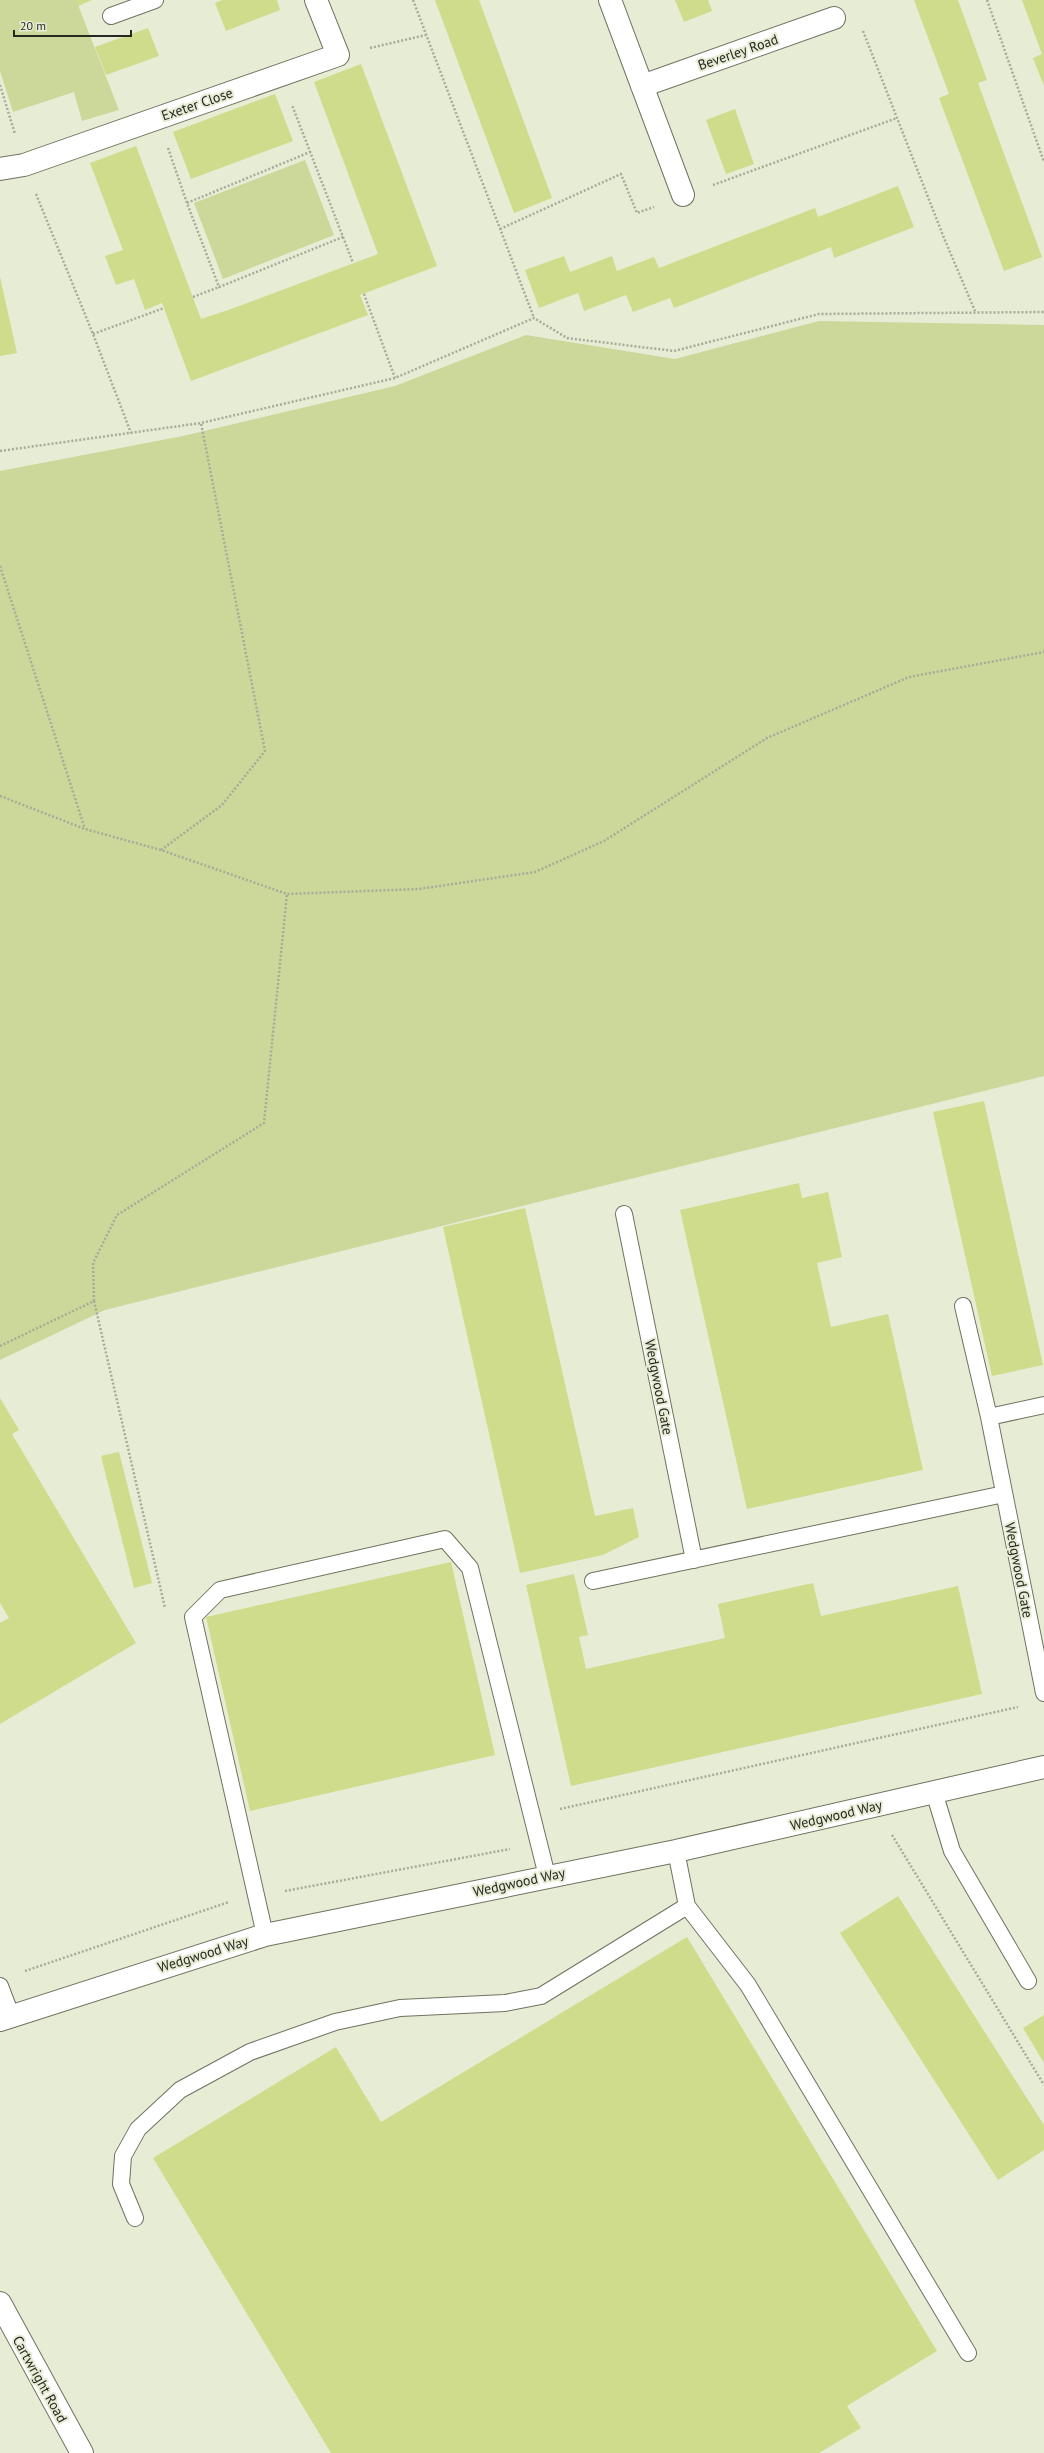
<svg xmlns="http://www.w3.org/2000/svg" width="1044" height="2453" font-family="'PT Sans',sans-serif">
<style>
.green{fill:#ccd79a}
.building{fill:#cedc8c}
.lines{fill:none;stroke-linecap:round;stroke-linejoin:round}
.service-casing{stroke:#6f735f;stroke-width:18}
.minor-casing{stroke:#6f735f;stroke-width:24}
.path{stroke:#a7ab99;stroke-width:2.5;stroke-dasharray:2 2;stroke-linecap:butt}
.service{stroke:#fff;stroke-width:16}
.minor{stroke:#fff;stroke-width:22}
.labels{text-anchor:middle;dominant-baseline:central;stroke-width:4;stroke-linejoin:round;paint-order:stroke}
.street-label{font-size:14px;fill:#262820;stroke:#e7ecd5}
</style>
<rect width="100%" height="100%" fill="#e7ecd5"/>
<!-- green -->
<path class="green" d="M0,0H76L119,110L82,121L74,92L13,112L0,71Z
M305,160L334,235L223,279L194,203Z
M819,321L1044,325V1076L105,1310L0,1360V471L183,436L395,386L526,335L675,359Z"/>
<!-- building -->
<path class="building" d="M76,0H92L78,6Z
M222,0H277L280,10L226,31L215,3Z
M435,0H479L552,198L514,213Z
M675,0H708L712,11L684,22Z
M914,0H958L987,80L978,83L1042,257L1004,271L939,98L949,94Z
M1022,0H1044V86L1033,58L1042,54Z
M148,28L159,56L106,75L95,47Z
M361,64L437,266L360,295L368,315L191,381L162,303L145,310L134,279L116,285L105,256L123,250L90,163L136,146L201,319L231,309L378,254L314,82Z
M275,94L293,141L191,179L173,132Z
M735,109L754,164L726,174L706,120Z
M898,186L914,227L834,258L831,247L674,308L670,298L633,312L626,295L584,311L578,293L539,308L525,270L564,256L570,272L612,256L617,271L654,257L659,268L815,208L818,217Z
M0,277L17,353L0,356Z
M984,1101L1043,1365L992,1376L933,1112Z
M799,1183L802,1198L828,1192L842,1257L817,1263L831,1327L888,1314L923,1470L747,1509L680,1210Z
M525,1208L595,1516L633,1508L639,1537L603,1555L520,1573L443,1227Z
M0,1398L19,1430L12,1434L136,1643L0,1724V1623L9,1618L0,1603Z
M119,1452L152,1583L134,1588L101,1456Z
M451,1562L495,1755L250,1811L206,1617Z
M574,1574L588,1635L579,1637L586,1669L725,1638L718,1604L813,1583L821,1616L958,1586L982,1694L571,1786L526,1585Z
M898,1896L1044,2125V2150L998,2180L840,1933Z
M687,1937L937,2351L847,2406L861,2428L819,2453H331L153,2158L336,2047L381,2122Z
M1044,2015V2063L1023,2028Z"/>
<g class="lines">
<defs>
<path id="service" d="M111,16L155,0
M624,1214L694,1560
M963,1306L989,1417L1044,1693
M989,1417L1044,1405
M593,1581L1004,1494
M934,1792L952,1851L1028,1981
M676,1851L687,1906L748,1985L968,2353
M265,1935L193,1617L220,1590L445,1539L470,1568L547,1876
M0,1986L11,2015
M135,2218L121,2184L123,2156L138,2129L180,2090L250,2052L335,2022L400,2008L505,2003L541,1996L687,1906"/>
<path id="minor" d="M610,0L683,195
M642,86L834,18
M0,169L24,165L338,55L316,0
M0,2020L265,1935L676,1851L1044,1767
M0,2303L82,2453"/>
</defs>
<!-- service casing -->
<use href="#service" class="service-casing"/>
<!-- minor casing -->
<use href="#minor" class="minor-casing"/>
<!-- path -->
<path class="path" d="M413,0L534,318
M987,0L1044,162
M863,31L944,238L975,311
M370,48L426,35
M0,85L15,134
M168,148L187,203L219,287L343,237L292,105
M713,185L897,118
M36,194L93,334L131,433
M187,203L310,152
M500,229L621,174L637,213L654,207
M343,237L353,263
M364,294L395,378
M193,297L219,287
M93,334L164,308
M0,451L201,423L395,378L534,318L567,338L674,351L819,314L1044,312
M0,566L85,829
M0,796L85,829L161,850L287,894L419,889L535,872L604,841L767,738L909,677L1044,652
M161,850L222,805L265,751L201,423
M94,1301L93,1263L117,1215L264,1123L287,894
M0,1346L94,1301L165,1608
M560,1809L1018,1707
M892,1835L1044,2085
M285,1891L510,1849
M25,1971L229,1902"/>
<!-- service -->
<use href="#service" class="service"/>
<!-- minor -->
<use href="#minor" class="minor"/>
</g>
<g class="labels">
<!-- street labels -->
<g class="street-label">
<text transform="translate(738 52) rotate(-19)">Beverley Road</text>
<text transform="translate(197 104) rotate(-19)">Exeter Close</text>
<text transform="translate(659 1387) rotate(79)">Wedgwood Gate</text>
<text transform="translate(1019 1570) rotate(79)">Wedgwood Gate</text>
<text transform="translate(836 1815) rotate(-13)">Wedgwood Way</text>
<text transform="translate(519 1882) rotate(-12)">Wedgwood Way</text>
<text transform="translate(203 1954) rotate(-17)">Wedgwood Way</text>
<text transform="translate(40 2379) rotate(61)">Cartwright Road</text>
</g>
</g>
<!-- scale -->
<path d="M14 30v6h117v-6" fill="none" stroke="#262820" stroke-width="2"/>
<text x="20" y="30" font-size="12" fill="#262820" stroke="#e7ecd5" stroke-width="3" paint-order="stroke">20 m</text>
</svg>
